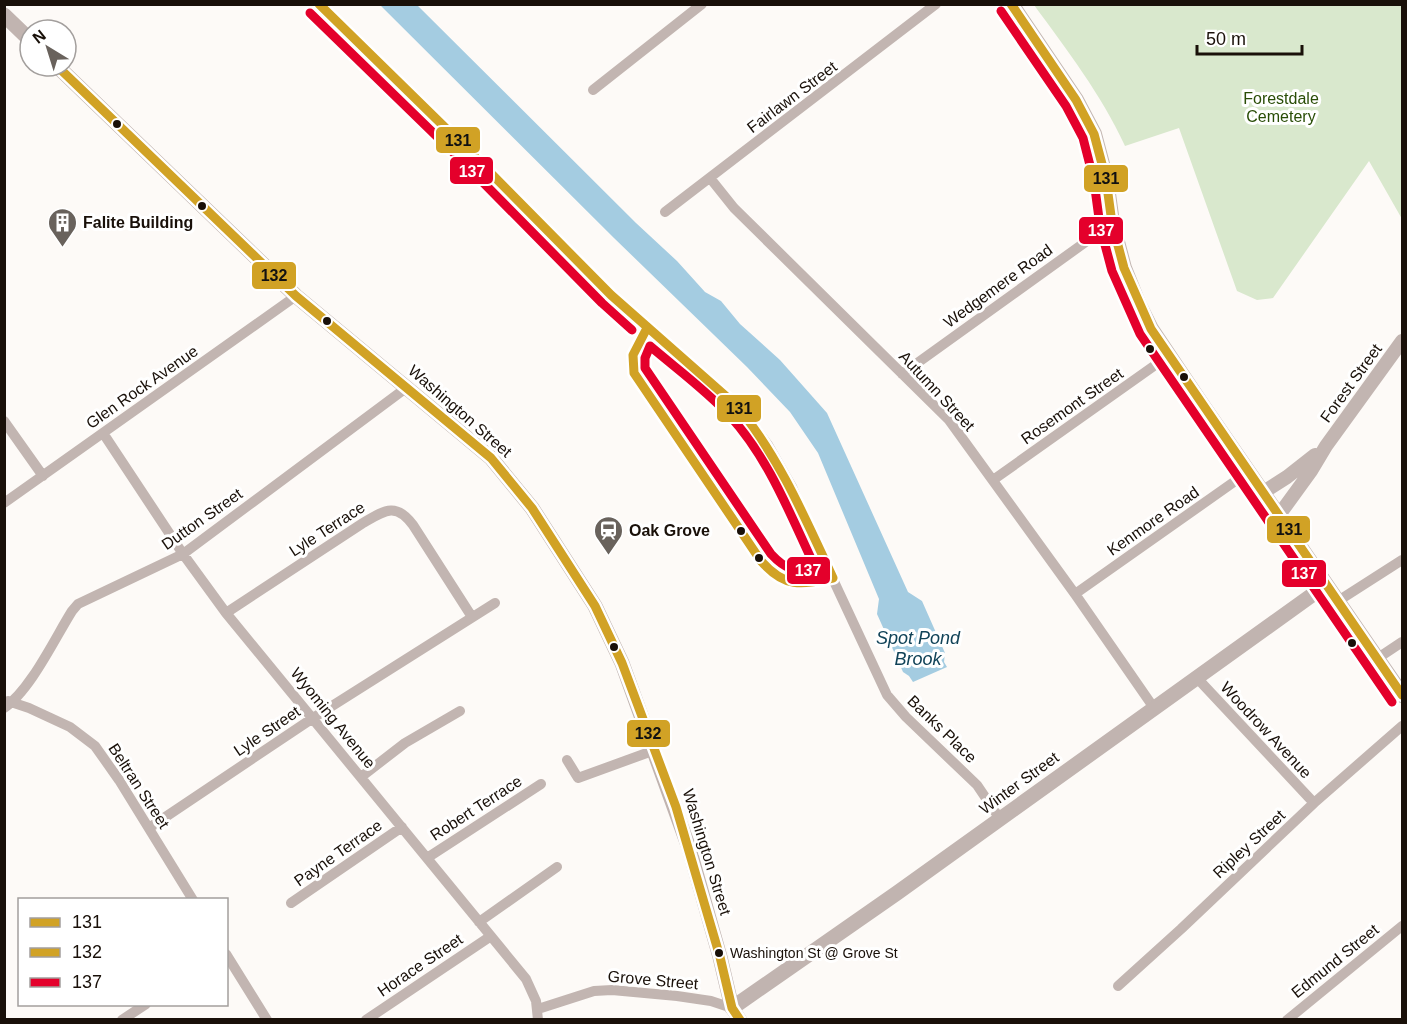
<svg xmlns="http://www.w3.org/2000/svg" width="1407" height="1024" font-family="Helvetica,sans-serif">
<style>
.green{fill:#d9e8cd}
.water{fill:#a4cce1}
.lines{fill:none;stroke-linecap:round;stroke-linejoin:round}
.minor{stroke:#c2b5b1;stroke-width:10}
.tertiary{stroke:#c2b5b1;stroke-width:14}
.secondary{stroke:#c1b4b0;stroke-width:15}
.primary{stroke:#c3b6b1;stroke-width:16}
.bus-1-casing{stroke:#fff;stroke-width:14}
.bus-2-casing{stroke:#fff;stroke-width:14}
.bus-3-casing{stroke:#fff;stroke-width:14}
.bus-1{stroke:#d1a225;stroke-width:9}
.bus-2{stroke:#d1a225;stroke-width:9}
.bus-3{stroke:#e4002b;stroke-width:9}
.bus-dot{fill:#191009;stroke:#fff;stroke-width:2}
.labels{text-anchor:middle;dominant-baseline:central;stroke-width:6;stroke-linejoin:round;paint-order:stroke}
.bus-label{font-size:14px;fill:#191009;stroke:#fff;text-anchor:start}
.street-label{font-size:16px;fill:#191009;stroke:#fff}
.park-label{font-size:16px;fill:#294d06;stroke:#fff}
.poi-label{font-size:16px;font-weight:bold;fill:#191009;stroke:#fff;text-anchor:start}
.water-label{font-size:18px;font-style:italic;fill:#114358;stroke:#fff}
.line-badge{stroke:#fff;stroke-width:2}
.badge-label{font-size:16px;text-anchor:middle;font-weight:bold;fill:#fff}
.pale-badge-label{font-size:16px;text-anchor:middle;font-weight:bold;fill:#111}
</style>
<rect width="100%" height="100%" fill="#fdfaf7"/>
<!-- green -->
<path class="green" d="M1034,5H1402V219L1369,161L1273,298L1257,300L1237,291L1179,128L1125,146C1101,94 1067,50 1034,5Z"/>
<!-- water -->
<path class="water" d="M380,5H417L636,223L677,261L705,292L721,301L740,324L780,360L827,413L908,592L922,601L945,653L944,662L947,667L913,682L909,676L903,672L877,614L879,599L818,453L790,412L747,367L614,238Z"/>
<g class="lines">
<!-- minor -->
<path class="minor" d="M318,4L466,148L611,295L719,389L748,418L768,445L792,487L810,530L887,695L906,717L977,785L1000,819
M593,90L702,4
M710,178L734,208L949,420L1075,594L1154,708
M665,212L936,4
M902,374L1112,223
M4,421L43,476
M103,433L183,554L226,613L526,979L536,1001L538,1020
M993,480L1168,356
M4,503L296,296
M1075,594L1248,472
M1338,601L1402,560
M226,613L363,523C385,510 396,502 413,525L472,617
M1378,658L1402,642
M1197,678L1314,803
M8,701L29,708L70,727L95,746L119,780L193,900
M4,708C30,691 55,638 72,611L78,604L183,554L406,388
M567,760L578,778L655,750
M361,777L405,743L460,711
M149,828L313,718L495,603
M427,858L541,784
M291,903L402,827
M479,922L557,867
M226,954L267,1020
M1118,986L1181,929L1314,803L1402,726
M538,1009L594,991L612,990L677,996L711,1001L732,1008
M122,1020L146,1004
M366,1020L491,936
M1287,1020L1402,926"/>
<!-- tertiary -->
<path class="tertiary" d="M1262,493L1287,477L1315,455
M1279,515L1311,471L1326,446L1402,341
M732,1008L740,1020"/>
<!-- secondary -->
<path class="secondary" d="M4,15L30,40
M57,66L296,296L491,458L532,508L595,606L622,663L689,848L720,957L732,1008L897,893L1326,585"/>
<!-- primary -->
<path class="primary" d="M1011,4L1076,100L1094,134L1106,179L1112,223L1124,268L1138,303L1151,329L1200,402L1402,695"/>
<defs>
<path id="bus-1" d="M319,4L466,148L611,295L738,407C780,459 805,518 833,578
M1011,4L1076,100L1094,134L1106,179L1112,223L1124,268L1151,329L1402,695
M647,328L633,355L634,373L761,561C785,588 800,585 833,578"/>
<path id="bus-2" d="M57,66L296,296L491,458L532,508L595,606L622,663L676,807L720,957L732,1008L740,1020"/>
<path id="bus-3" d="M1001,11L1066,106L1083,138L1094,181L1100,226L1112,271L1140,334L1392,702
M310,13L458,157L602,303L632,330
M650,346C677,369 707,391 730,416C770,460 791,517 816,569C795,573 785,569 771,554L645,368V358Z"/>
</defs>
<!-- bus-1 casing -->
<use href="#bus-1" class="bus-1-casing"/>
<!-- bus-2 casing -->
<use href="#bus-2" class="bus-2-casing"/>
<!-- bus-3 casing -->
<use href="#bus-3" class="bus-3-casing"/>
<!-- bus-1 -->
<use href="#bus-1" class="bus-1"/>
<!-- bus-2 -->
<use href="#bus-2" class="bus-2"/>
<!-- bus-3 -->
<use href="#bus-3" class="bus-3"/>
</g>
<!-- icons -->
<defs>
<symbol id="building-pin" viewBox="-11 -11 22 30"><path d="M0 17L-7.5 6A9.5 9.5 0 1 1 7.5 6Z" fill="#69625c" stroke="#fff"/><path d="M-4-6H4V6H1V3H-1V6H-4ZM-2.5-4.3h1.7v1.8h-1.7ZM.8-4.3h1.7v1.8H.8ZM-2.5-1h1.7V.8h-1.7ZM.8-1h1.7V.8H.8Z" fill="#fff"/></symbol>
<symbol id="station-pin" viewBox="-11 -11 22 30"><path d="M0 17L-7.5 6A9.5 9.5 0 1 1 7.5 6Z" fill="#69625c" stroke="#fff"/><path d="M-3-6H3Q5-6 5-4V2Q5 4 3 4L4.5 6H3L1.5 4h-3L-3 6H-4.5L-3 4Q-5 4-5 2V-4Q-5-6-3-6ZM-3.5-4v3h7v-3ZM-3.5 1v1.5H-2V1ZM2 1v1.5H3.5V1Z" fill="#fff"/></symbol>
</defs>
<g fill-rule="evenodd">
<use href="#building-pin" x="46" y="206" width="33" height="45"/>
<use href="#station-pin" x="592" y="514" width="33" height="45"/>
</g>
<!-- markers -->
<g class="bus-dot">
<circle cx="117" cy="124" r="5"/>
<circle cx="202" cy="206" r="5"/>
<circle cx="327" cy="321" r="5"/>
<circle cx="1150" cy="349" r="5"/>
<circle cx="1184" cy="377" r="5"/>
<circle cx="741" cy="531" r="5"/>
<circle cx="759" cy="558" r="5"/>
<circle cx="1352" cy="643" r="5"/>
<circle cx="614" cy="647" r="5"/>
<circle cx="719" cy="953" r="5"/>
</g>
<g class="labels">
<!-- bus labels -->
<g class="bus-label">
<text x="730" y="953">Washington St @ Grove St</text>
</g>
<!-- street labels -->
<g class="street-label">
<text transform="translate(792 97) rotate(-37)">Fairlawn Street</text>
<text transform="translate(998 286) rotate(-36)">Wedgemere Road</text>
<text transform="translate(1351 383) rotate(-54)">Forest Street</text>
<text transform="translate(142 387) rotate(-35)">Glen Rock Avenue</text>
<text transform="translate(937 391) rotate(47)">Autumn Street</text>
<text transform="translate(1072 406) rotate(-35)">Rosemont Street</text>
<text transform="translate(460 411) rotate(41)">Washington Street</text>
<text transform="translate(202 519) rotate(-35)">Dutton Street</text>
<text transform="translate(1153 521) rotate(-35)">Kenmore Road</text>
<text transform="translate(327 529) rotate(-33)">Lyle Terrace</text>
<text transform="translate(333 718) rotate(51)">Wyoming Avenue</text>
<text transform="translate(942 729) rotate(44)">Banks Place</text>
<text transform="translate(1266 730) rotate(47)">Woodrow Avenue</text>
<text transform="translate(267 731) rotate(-34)">Lyle Street</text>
<text transform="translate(1019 783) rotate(-36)">Winter Street</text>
<text transform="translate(139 786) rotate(57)">Beltran Street</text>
<text transform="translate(476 808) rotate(-33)">Robert Terrace</text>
<text transform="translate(1249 844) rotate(-43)">Ripley Street</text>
<text transform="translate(707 852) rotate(73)">Washington Street</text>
<text transform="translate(338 853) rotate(-35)">Payne Terrace</text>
<text transform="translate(1335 961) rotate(-39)">Edmund Street</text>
<text transform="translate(420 965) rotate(-34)">Horace Street</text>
<text transform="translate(653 980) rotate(5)">Grove Street</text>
</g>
<!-- park labels -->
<g class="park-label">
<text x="1281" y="98">Forestdale<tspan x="1281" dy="18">Cemetery</tspan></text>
</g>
<!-- poi labels -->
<g class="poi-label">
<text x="83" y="222">Falite Building</text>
<text x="629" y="530">Oak Grove</text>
</g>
<!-- water labels -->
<g class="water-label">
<text x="918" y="638">Spot Pond<tspan x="918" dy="21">Brook</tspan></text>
</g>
</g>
<g class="line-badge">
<rect x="435" y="126" width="46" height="28" rx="6" fill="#d1a225"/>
<rect x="449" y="156" width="45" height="29" rx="6" fill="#e4002b"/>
<rect x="1083" y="164" width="46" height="29" rx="6" fill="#d1a225"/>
<rect x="1078" y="216" width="46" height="29" rx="6" fill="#e4002b"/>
<rect x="251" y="261" width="46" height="29" rx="6" fill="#d1a225"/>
<rect x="716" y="394" width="46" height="29" rx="6" fill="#d1a225"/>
<rect x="1266" y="515" width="45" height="29" rx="6" fill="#d1a225"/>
<rect x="786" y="556" width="45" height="29" rx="6" fill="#e4002b"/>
<rect x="1281" y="559" width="46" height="29" rx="6" fill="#e4002b"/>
<rect x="626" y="719" width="45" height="29" rx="6" fill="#d1a225"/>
</g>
<g class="badge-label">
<text x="472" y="177">137</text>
<text x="1101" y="236">137</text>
<text x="808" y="576">137</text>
<text x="1304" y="579">137</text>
</g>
<g class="pale-badge-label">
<text x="458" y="146">131</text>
<text x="1106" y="184">131</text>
<text x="274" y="281">132</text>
<text x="739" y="414">131</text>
<text x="1289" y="535">131</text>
<text x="648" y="739">132</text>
</g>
<!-- border -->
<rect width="1407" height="1024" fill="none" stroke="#191009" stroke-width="12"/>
<!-- legend -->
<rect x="18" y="898" width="210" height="108" fill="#ffffff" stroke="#a39f9d" stroke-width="1.5"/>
<rect x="30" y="918" width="30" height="9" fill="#d1a225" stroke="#a39f9d" stroke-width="1.5"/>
<text x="72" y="928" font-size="18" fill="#191009">131</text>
<rect x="30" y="948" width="30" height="9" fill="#d1a225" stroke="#a39f9d" stroke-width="1.5"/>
<text x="72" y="958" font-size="18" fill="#191009">132</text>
<rect x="30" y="978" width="30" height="9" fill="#e4002b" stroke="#a39f9d" stroke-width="1.5"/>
<text x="72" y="988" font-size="18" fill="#191009">137</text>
<!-- north arrow -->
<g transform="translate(48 48) rotate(322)"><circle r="28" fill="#ffffff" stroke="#a39f9d" stroke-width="1.5"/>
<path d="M0-4.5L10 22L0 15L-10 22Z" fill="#69625c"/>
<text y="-9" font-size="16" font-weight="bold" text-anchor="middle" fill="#191009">N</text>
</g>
<!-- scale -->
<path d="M1197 45v9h105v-9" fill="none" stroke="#191009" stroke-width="3"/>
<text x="1206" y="45" font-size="18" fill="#191009" stroke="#ffffff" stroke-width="4.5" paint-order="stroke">50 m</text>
</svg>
